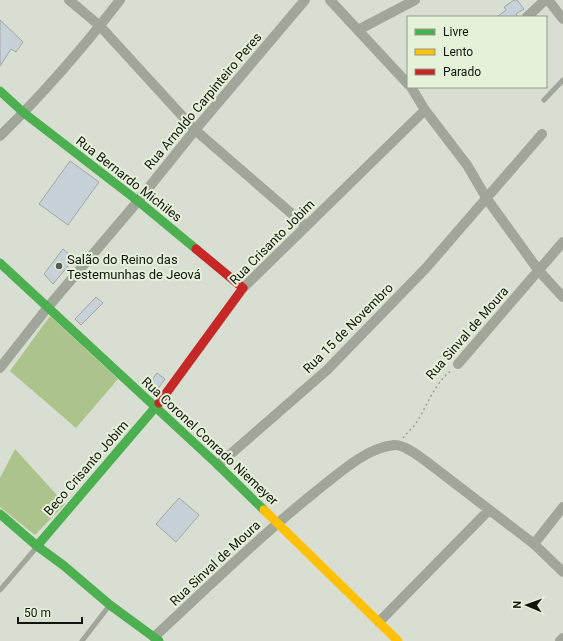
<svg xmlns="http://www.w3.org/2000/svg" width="563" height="641" font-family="Roboto,sans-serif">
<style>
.forest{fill:#adc38c}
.building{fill:#c6d1d8;stroke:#a1a6a4}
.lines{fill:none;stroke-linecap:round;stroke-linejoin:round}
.path{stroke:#9ca196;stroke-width:1.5;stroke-dasharray:2 3;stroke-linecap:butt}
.lane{stroke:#a0a699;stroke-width:5}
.street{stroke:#a0a699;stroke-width:10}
.fast{stroke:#4caf50;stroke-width:9}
.slow{stroke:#ffc107;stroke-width:9}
.jam{stroke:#c62828;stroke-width:9}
.poi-dot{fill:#575b52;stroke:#e6f1d9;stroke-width:1.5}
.labels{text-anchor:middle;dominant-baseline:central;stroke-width:4;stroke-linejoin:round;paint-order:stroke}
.street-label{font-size:13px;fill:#12150d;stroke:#e6f1d9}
.poi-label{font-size:13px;fill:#12150d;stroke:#e6f1d9;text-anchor:start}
</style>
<rect width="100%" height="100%" fill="#d8ded2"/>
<!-- forest -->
<path class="forest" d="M50,316L118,379L76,428L10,371Z
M15,449L65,504L35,535L0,507V478Z"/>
<!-- building -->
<path class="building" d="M514,0H517L524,9L516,14L518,17H497L506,10L504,7Z
M0,20L23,42L16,52L11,49L0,66Z
M70,161L99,182L68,225L39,204Z
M63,249L74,259L53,284L44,274Z
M96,297L103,303L81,325L75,319Z
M157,373L165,379L154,394L147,387Z
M179,498L199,515L176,542L156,524Z"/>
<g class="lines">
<!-- path -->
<path class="path" d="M403,438C406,434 410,430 414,426C427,408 433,384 452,370"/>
<!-- lane -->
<path class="lane" d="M544,100L563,80
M0,590L36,548
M82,641L109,606"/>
<!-- street -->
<path class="street" d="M69,0L100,26L195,130L306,226
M330,0L408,84
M548,0L563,19
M527,17L545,0
M358,30L415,0
M411,87L425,110L467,165L487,199L539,271L563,297
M0,136C43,94 83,48 120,0
M243,288L425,110
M458,364L563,242
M0,368L48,307L138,201L195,130L305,0
M218,465L327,370L426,268L542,134
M534,544L563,507
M379,622L489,510
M154,637C207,588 258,538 314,493C337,475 365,448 394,445C405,444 423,459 431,465L534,544L563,572
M560,641L563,638"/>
<!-- fast -->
<path class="fast" d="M0,91L24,113L138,201L196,249
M0,263L218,465L264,510
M0,514L37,546L63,565L110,605L159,641
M37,546L159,403"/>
<!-- slow -->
<path class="slow" d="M264,510L398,641"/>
<!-- jam -->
<path class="jam" d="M159,403L243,288L196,249"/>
</g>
<!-- markers -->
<circle class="poi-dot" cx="59" cy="266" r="4"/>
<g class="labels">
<!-- street labels -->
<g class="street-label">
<text transform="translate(203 101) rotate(-50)">Rua Arnoldo Carpinteiro Peres</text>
<text transform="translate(129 179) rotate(38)">Rua Bernardo Michiles</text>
<text transform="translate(272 242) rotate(-45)">Rua Crisanto Jobim</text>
<text transform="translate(348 328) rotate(-45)">Rua 15 de Novembro</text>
<text transform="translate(467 333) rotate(-49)">Rua Sinval de Moura</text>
<text transform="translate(210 441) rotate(43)">Rua Coronel Conrado Niemeyer</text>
<text transform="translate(86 468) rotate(-49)">Beco Crisanto Jobim</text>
<text transform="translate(215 563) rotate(-43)">Rua Sinval de Moura</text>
</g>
<!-- poi labels -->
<g class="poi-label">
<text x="67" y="259">Salão do Reino das<tspan x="67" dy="15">Testemunhas de Jeová</tspan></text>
</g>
</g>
<!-- legend -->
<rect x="407" y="16" width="140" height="72" fill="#e6f1d9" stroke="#919987"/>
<rect x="415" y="29" width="20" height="6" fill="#4caf50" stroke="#919987"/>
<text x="443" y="36" font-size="12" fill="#12150d">Livre</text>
<rect x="415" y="49" width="20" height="6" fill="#ffc107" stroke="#919987"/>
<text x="443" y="56" font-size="12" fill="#12150d">Lento</text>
<rect x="415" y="69" width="20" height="6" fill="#c62828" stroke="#919987"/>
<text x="443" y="76" font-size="12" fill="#12150d">Parado</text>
<!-- north arrow -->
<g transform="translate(527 605) rotate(272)" stroke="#e6f1d9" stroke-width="3" paint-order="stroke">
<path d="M0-3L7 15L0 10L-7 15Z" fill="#12150d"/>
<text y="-6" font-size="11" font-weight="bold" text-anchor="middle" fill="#12150d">N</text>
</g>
<!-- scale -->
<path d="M18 617v6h64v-6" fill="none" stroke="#12150d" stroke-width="2"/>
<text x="24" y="617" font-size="12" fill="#12150d" stroke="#e6f1d9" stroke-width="3" paint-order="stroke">50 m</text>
</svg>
